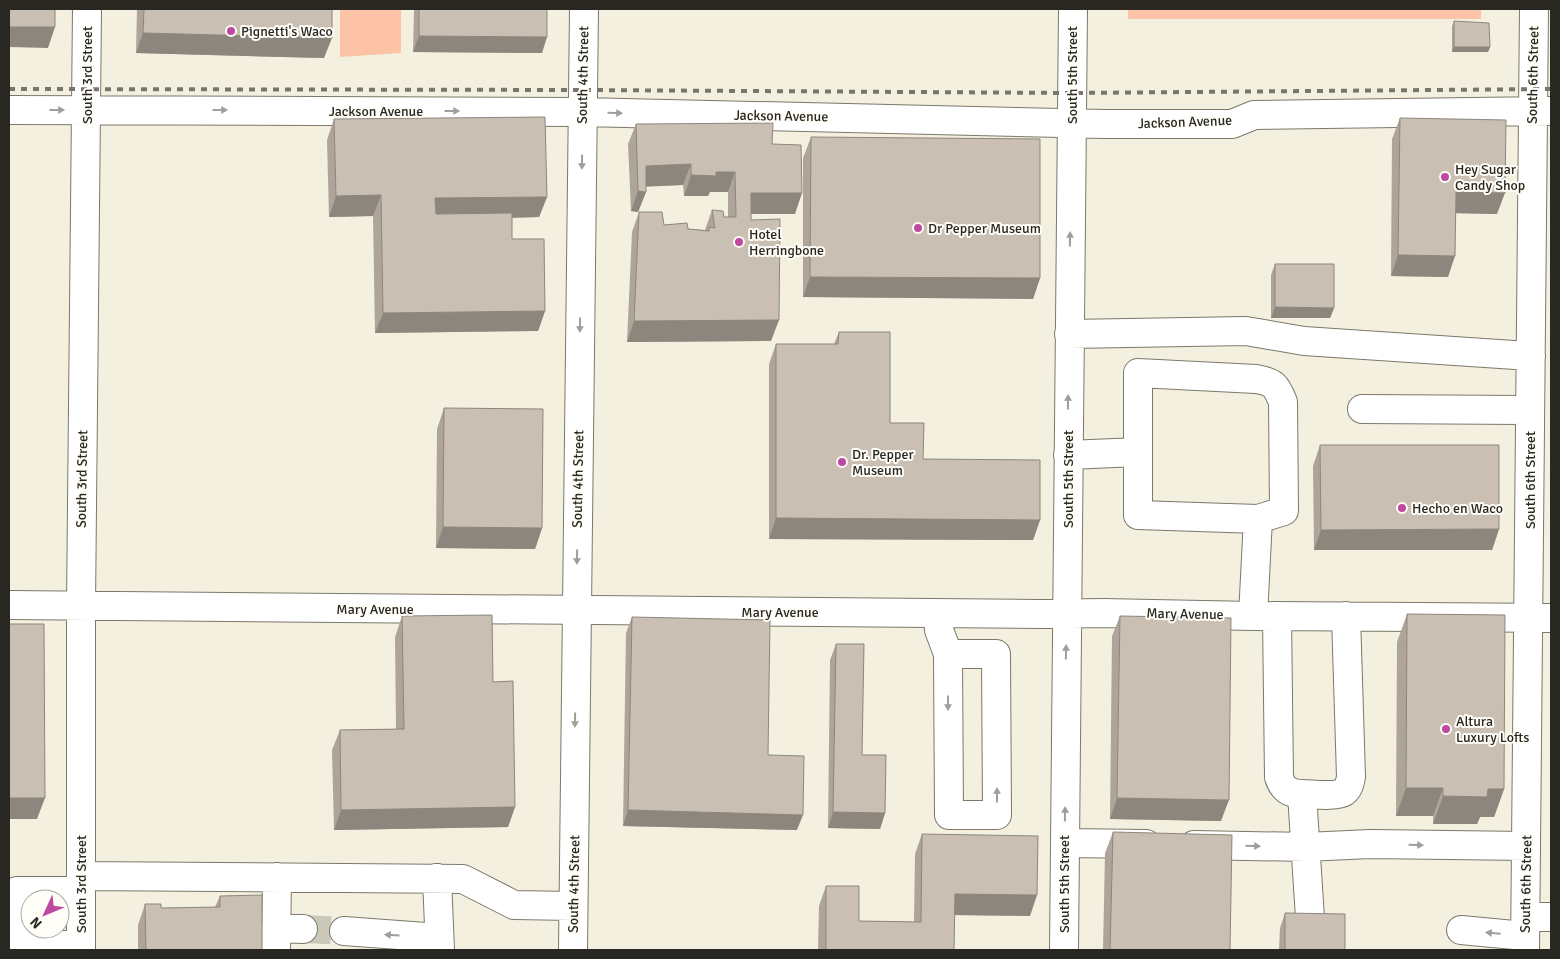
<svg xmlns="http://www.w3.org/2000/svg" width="1560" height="959" font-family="Signika,sans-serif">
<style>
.green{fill:#fcc3a7}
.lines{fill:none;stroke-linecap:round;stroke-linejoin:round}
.minor-tunnel{stroke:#cbc8ba;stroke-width:28;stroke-dasharray:28 14;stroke-linecap:butt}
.minor-casing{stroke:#7c786a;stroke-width:30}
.minor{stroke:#fff;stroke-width:28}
.rail{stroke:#78766c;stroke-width:4;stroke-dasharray:6 6;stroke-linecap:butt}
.wall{fill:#aea49a}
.shaded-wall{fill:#8d867d}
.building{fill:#cabfb3;stroke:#8d867d}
.oneway{fill:#9e9e9b}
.poi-dot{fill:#be49a1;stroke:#fffdf7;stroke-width:2}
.labels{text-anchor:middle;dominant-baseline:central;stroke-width:4;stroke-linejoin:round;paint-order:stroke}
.poi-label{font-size:14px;fill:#282721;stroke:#fffdf7;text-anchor:start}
.street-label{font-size:14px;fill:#282721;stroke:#fffdf7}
</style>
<rect width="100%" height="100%" fill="#f4f0e0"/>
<!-- green -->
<path class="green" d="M340,9H401V53L340,57Z
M1128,9H1481V19H1128Z"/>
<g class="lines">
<!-- minor-tunnel -->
<path class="minor-tunnel" d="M303,929L344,931"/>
<defs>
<path id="minor" d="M9,110L582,112L1106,124H1232L1254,115L1551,111
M1069,334L1246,331L1304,341L1531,356
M1362,409L1530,410
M1068,455L1138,452
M9,605L1039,614L1103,613L1253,616L1551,618
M938,613L939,630L948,654L949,815H997L996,654H948
M1253,616L1258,519L1138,515V373L1256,379C1274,382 1276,385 1283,402L1284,511L1258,519
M1277,616L1279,777C1283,790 1289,793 1302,794L1310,918
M1302,794C1312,794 1336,797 1344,792C1349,788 1350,782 1351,777L1346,616
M1065,843L1146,844
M1194,845L1306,847L1370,844L1526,846
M81,876L463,879L514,905L573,906
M437,878L440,950
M1526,917H1551
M276,928L303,929
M1461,930L1525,936
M344,931L439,938
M17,945H81
M17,950V891H81
M81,950V606L87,9
M276,950L277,877
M573,950L584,9
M1064,950L1073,9
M1525,950L1534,9"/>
</defs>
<!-- minor casing -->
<use href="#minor" class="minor-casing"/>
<!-- minor -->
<use href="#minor" class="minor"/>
<!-- rail -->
<path class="rail" d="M9,89L584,90L1072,93L1551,89"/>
</g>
<!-- wall -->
<path class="wall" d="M137,9H332L324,58L136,53Z
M414,9H547L542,53L413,52Z
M1454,21L1490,47L1488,52H1452V26Z
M1400,118L1497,214L1455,213L1448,277L1391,276L1392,139Z
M334,119L547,197L539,217L512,218V239L545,311L538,331L375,333L373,216L329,217L327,140Z
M636,124L772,144L795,214H751V220L771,341L627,342L632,232L639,212L664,225L688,229L705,230L712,210L724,217H728V192H710L708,196H684L683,185L646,186V192L638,212L631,211L628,144Z
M811,137L1040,278L1033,299L803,297V158Z
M1275,264L1334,308L1330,318H1271V275Z
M839,332L890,423L923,459L1040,520L1033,540L769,539V364L776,344H834Z
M444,408L542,528L535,549L436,548L437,429Z
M1320,445L1499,529L1492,550H1314L1313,466Z
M1407,614L1504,789L1494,817H1480L1477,824H1433V816H1396L1397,642Z
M402,616L493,682L515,807L508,827L334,830L332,750L340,730L396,729L395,637Z
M1120,616L1221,821L1110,819L1112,636Z
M632,617L797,830L623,826L626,633Z
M836,644L862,755L885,813L880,829L828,828L830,660Z
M1113,832L1230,950H1103L1105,853Z
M922,834L1030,916L955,915L954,950H818L819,906L826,886L859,921L914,922L915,854Z
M220,896L262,950H138V925L145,904L161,908L215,907Z
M1285,913L1345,950H1279L1280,928Z"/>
<!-- shaded-wall -->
<path class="shaded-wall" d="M9,27H55L48,48L9,47Z
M143,33L332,38L324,58L136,53Z
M419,36L547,37L542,53L413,52Z
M1454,47H1490L1488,52H1452Z
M691,164L683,185L639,187L646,166Z
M716,172H735L728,192H710L708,196H684L691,175Z
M638,191L646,192L638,212L631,211Z
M1456,192L1505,193L1497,214L1448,213Z
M751,193H802L795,214H744Z
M381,195L373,216L329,217L336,196Z
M547,197L539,217L428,219L435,198Z
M1398,255L1455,256L1448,277L1391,276Z
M810,277L1040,278L1033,299L803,297Z
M1275,307L1334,308L1330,318H1271Z
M545,311L538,331L375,333L383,313Z
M779,320L771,341L627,342L634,321Z
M776,518L1040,520L1033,540L769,539Z
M443,527L542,528L535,549L436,548Z
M1499,529L1492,550H1314L1321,530Z
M1406,788H1443L1433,816H1396Z
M1488,789H1504L1494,817H1480L1477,824H1433L1443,796Z
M9,798H45L37,819H9Z
M1117,798L1229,800L1221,821L1110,819Z
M515,807L508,827L334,830L341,810Z
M628,810L803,815L797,830L623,826Z
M833,812L885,813L880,829L828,828Z
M955,894L1037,895L1030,916L948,915Z"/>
<!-- building -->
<path class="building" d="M9,9H55V27H9Z
M144,9H332V38L143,33Z
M419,9H547V37L419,36Z
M1454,21L1489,23L1490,47H1454Z
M545,117L547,197L435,198L436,214L512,213V239H544L545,311L383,313L381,195L336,196L334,119Z
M1400,118L1506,120L1505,193L1456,192L1455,256L1398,255Z
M773,123L772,144L801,145L802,193H751V220L780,219L779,320L634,321L639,212H662L664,225L687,223L688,229L709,231V227L715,228L712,210L723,211L724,217H736L735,172H716V176L691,175V164L646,166V192L638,191L636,124Z
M811,137L1040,139V278L810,277Z
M1275,264H1334V308L1275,307Z
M839,332H890V423H924L923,459L1040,460V520L776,518V344H838Z
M444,408L543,409L542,528L443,527Z
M1320,445H1499V529L1321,530Z
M1407,614L1505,615L1504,789H1488L1487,797L1443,796V788H1406Z
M492,615L493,682L513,681L515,807L341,810L340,730L404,729L402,616Z
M1120,616L1231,618L1229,800L1117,798Z
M632,617L770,620L768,755L804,756L803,815L628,810Z
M9,624H44L45,798H9Z
M836,644H864L862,755H886L885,813L833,812Z
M1113,832L1232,835L1230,950H1110Z
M922,834L1038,836L1037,895L955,894L954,950H826V886H859V921L921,922Z
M262,895V950H146L145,904H161V908L220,907V896Z
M1285,913L1345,914V950H1285Z"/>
<!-- one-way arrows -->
<defs><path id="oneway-solid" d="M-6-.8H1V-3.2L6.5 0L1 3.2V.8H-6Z" transform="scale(1.25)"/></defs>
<g class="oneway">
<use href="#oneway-solid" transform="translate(57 110)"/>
<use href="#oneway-solid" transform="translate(220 110)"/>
<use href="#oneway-solid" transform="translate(452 111)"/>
<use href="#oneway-solid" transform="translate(615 113) rotate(1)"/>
<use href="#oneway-solid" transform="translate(582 162) rotate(91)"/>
<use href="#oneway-solid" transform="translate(1070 239) rotate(-89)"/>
<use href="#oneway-solid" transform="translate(580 325) rotate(91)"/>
<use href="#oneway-solid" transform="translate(1068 402) rotate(-89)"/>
<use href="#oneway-solid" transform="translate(577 557) rotate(91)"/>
<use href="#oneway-solid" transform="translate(1066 652) rotate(-89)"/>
<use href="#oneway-solid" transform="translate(948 703) rotate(90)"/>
<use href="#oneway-solid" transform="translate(575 720) rotate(91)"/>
<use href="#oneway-solid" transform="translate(997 795) rotate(-90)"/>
<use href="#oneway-solid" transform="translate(1065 814) rotate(-89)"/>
<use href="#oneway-solid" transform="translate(1416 845) rotate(1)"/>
<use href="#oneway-solid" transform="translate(1253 846) rotate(1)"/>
<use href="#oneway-solid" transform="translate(1493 933) rotate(-175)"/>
<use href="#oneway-solid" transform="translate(392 935) rotate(-176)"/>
</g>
<!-- markers -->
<g class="poi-dot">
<circle cx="231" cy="31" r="5"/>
<circle cx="1445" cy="177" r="5"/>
<circle cx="918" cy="228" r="5"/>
<circle cx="739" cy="242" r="5"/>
<circle cx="842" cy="462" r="5"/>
<circle cx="1402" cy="508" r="5"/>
<circle cx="1446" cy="729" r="5"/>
</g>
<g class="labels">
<!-- poi labels -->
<g class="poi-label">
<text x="241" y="31">Pignetti's Waco</text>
<text x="1455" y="169">Hey Sugar<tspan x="1455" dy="16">Candy Shop</tspan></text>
<text x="928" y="228">Dr Pepper Museum</text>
<text x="749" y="234">Hotel<tspan x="749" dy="16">Herringbone</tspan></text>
<text x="852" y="454">Dr. Pepper<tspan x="852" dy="16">Museum</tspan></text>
<text x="1412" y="508">Hecho en Waco</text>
<text x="1456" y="721">Altura<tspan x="1456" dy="16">Luxury Lofts</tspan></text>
</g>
<!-- street labels -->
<g class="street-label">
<text transform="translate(87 75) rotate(-90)">South 3rd Street</text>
<text transform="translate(583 75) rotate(-89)">South 4th Street</text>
<text transform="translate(1072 75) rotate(-90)">South 5th Street</text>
<text transform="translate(1533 75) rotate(-89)">South 6th Street</text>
<text x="376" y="111">Jackson Avenue</text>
<text transform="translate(781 116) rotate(1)">Jackson Avenue</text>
<text transform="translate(1185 122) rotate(-2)">Jackson Avenue</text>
<text transform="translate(82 479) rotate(-89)">South 3rd Street</text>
<text transform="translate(578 479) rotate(-89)">South 4th Street</text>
<text transform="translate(1068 479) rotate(-90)">South 5th Street</text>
<text transform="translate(1530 480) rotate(-90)">South 6th Street</text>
<text x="375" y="609">Mary Avenue</text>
<text x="780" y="612">Mary Avenue</text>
<text transform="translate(1185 614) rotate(1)">Mary Avenue</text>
<text transform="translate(81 884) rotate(-90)">South 3rd Street</text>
<text transform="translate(574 884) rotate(-89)">South 4th Street</text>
<text transform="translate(1064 884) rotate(-90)">South 5th Street</text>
<text transform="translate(1526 884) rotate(-89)">South 6th Street</text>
</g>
</g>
<!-- border -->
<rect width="1560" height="959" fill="none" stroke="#282721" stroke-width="20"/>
<!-- north arrow -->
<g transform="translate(45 914) rotate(226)"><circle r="24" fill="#fffdf7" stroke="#a9a7a1"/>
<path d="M0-4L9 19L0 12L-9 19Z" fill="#be49a1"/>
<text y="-8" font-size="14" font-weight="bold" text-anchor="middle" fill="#282721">N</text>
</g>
</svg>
